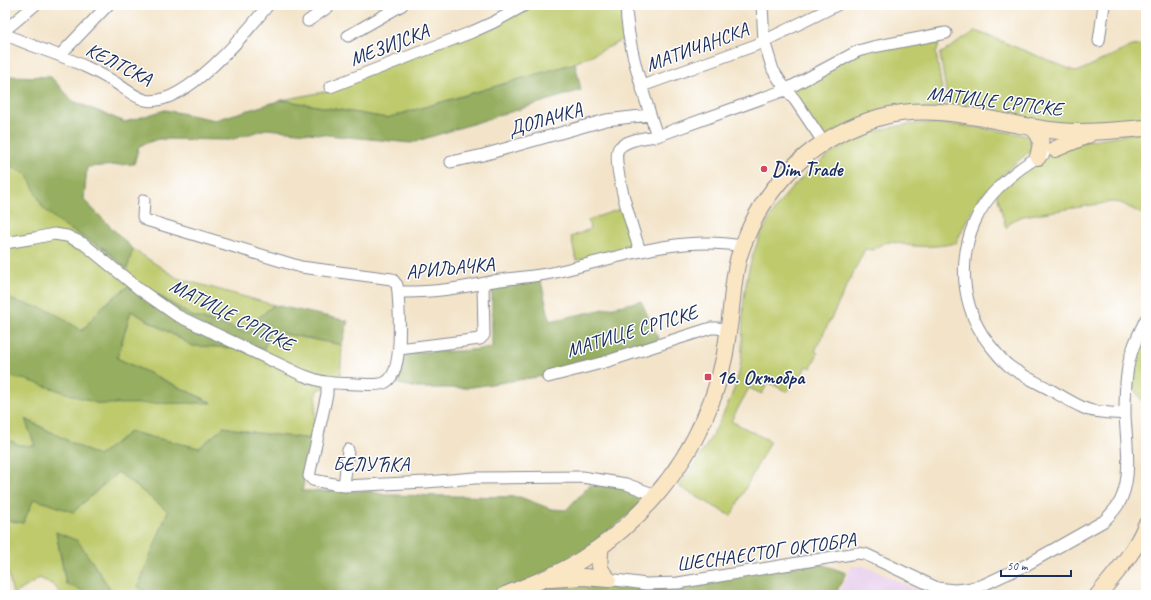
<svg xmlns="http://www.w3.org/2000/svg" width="1151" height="600" font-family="Caveat,sans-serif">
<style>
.built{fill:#e9d2ee}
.green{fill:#beca6c;stroke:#6c7c65}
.forest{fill:#96ae60;stroke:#586e5f}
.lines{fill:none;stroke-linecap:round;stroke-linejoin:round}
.street-casing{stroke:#878a94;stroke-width:13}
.secondary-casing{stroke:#878a94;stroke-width:18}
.street{stroke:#fff;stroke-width:11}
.secondary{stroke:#fbe6c4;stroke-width:16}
.poi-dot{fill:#d1495b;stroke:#fff;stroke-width:1.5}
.labels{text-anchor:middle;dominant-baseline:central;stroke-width:3;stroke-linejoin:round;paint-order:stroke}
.street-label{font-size:20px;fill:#1b2f5e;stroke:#fff}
.poi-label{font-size:20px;font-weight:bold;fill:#1b2f5e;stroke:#fff;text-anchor:start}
</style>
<rect width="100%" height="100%" fill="#fff"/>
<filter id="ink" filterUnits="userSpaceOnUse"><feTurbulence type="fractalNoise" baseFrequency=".025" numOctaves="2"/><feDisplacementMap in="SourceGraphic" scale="8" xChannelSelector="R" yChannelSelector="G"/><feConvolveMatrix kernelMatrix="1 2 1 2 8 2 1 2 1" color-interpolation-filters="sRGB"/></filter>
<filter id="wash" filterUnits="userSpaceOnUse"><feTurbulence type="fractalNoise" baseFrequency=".012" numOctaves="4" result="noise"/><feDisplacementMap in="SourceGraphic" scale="16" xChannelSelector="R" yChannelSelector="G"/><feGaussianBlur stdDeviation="0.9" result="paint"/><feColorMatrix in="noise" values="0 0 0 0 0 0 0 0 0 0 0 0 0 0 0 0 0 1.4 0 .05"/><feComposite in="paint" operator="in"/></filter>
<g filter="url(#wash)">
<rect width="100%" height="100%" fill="#f3e4c9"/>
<!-- built -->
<path class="built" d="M852,566H863L874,570L927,595H838Z"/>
<!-- green -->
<path class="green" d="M525,5H626L630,37L575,63L387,118L282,100L328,91Z
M944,29L936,53L945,108L822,139L784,86L856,48Z
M976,31L1077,72L1132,46L1146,45V125L1079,129L949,109L940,54Z
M926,123C953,124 980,127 1007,132C1014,133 1022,134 1028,137C1031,139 1032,142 1033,145L1030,151L1012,166L980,197L970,214L956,243C942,246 929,247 915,246C905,246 892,239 882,244C879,245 876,248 874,250L865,249L815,351L818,353L811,368L806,366L801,376L796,375L787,392L768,382L762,394L749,388L731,421L770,441L731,516L678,486C702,456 723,420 736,384C746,354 740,322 745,291C752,235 780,192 825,158C841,147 859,136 878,131C893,126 910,124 926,123Z
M1146,131V216L1121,203L1112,202L1023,216L1012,221L1006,228L996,191L1037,160L1073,143Z
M5,164L27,174L43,208L64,226L105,249L126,269L133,249L177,278L274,305L253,322L250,333L192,316L135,281L103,306L82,331L51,311L15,301L5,295Z
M620,209L637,249L576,260L571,237L590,229L588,220Z
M131,311L193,346L270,331L342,345L340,383L317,390L313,439L257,433L224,427L199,448L130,432L98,456L26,419L36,446L19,445L5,438V376L211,402L117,358Z
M1146,319V407L1125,375Z
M118,472L168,511L139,587L149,595H114L91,560L56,532L66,584L84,591L87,595H61L55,586L40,578L13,595L5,558V520L23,523L34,498L73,512Z"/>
<!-- forest -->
<path class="forest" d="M575,63L581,90L411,143L266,129L230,140L158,139L139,146L134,164L87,167L84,200L133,249L127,269L105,249L64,226L43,208L27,174L5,164V76L51,77L73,101L125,122L165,110L215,120L282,100L387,118Z
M540,277L550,321L641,301L659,340L550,375L466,388H418L386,381L395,372L406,352L460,351L492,348V284Z
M135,281L192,316L250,333L253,322L274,305L348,321L342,345L270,331L264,349L193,346L131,311L117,358L212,403L99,404L27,380L5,376V295L15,301L51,311L82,331L103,306Z
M25,419L98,456L130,432L199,448L224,427L257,433L313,439L302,491H370L385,495L520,497L551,509L566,510L590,485L628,487L652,495L580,555L500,595H260L258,594L256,595H149L138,587L168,511L118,472L73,512L34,499L23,523L5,520V487L7,478L5,477V438L19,445L35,446Z
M56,532L78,541L114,595H87L84,591L66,584Z
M821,564L846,573L835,595H526L545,586L634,582Z"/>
</g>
<g filter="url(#ink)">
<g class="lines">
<defs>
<path id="street" d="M626,5C627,47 644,95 657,136
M762,5L764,41L773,70L782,84L795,100L824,143
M308,21L331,5
M5,30L35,5
M5,34C31,47 58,53 84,66C95,71 106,77 116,83C125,89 135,97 145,100C183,109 247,32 268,5
M348,36L402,5
M1099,41L1104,5
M60,55L108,5
M642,86L756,45L837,5
M330,87L472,32L494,22L525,5
M1044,154C1028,162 1011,175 998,188C957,228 953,299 989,344C995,351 1001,360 1009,366C1021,375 1036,382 1049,389C1060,395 1077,406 1089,410C1100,413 1113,413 1125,414
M451,162L483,155L606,120L650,115
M5,243L35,238L54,234L67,236L84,244L139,289L176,315L300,374C308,377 317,381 326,382C336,384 347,383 357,384C365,384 376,386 384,383C405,375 399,312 398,292L397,285L392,279L301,267L146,220L143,217L144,200
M640,251C635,236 609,158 619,148C628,139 645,138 657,136L785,90L858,51L873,47L946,33
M398,292C431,293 463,288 494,281C516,277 539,277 560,271C620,257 680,235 741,246
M399,349L480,339L484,335L483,284
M548,377L605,362L711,328H717L729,330
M327,383V394L309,476L313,480L344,486L426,482L475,478L582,477L626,484L650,493L655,497
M344,486L348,450
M608,579L646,584L678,583L857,553L865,554L937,588L954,590L966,589L983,585L1026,565L1104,521C1111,514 1119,506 1122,497C1132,473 1126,439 1125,414C1125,401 1125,387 1127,374C1129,354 1137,337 1146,319"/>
<path id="secondary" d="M1031,126C1043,138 1042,141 1038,157
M1055,149L1088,135
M601,546C599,559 597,570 608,579
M551,579L584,577L608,579
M505,595C532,584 560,574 584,558C637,524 680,475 705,417C717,390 725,362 728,333C732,309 732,284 738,260C741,248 746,237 751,226C777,172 823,133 881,117C942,101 999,125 1059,131C1088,134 1117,130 1146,128
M1098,595C1116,573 1135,552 1146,525"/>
</defs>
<!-- street casing -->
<use href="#street" class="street-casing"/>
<!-- secondary casing -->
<use href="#secondary" class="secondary-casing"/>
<!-- street -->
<use href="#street" class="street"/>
<!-- secondary -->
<use href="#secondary" class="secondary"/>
</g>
</g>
<!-- markers -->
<g class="poi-dot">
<circle cx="764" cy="169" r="4"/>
<rect x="704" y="373" width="8" height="8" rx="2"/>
</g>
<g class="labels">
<!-- street labels -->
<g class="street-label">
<text transform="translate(389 45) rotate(-21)">МЕЗИЈСКА</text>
<text transform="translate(697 47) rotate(-20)">МАТИЧАНСКА</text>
<text transform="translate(119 64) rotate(27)">КЕЛТСКА</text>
<text transform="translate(995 101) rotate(7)">МАТИЦЕ СРПСКЕ</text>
<text transform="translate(545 119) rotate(-16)">ДОЛАЧКА</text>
<text transform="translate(450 268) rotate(-6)">АРИЉАЧКА</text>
<text transform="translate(232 315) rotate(27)">МАТИЦЕ СРПСКЕ</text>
<text transform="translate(632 331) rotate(-17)">МАТИЦЕ СРПСКЕ</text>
<text x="371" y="464">БЕЛУЋКА</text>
<text transform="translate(766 552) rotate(-8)">ШЕСНАЕСТОГ ОКТОБРА</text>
</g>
<!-- poi labels -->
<g class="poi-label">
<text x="772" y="169">Dim Trade</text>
<text x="716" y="377">16. Октобра</text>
</g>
</g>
<!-- margin -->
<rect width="1151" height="600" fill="none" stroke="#fff" stroke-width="20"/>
<!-- scale -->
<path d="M1001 570v6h70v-6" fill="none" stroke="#1b2f5e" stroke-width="2"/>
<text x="1007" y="570" font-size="12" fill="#1b2f5e" stroke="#ffffff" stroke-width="3" paint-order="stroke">50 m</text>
</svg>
